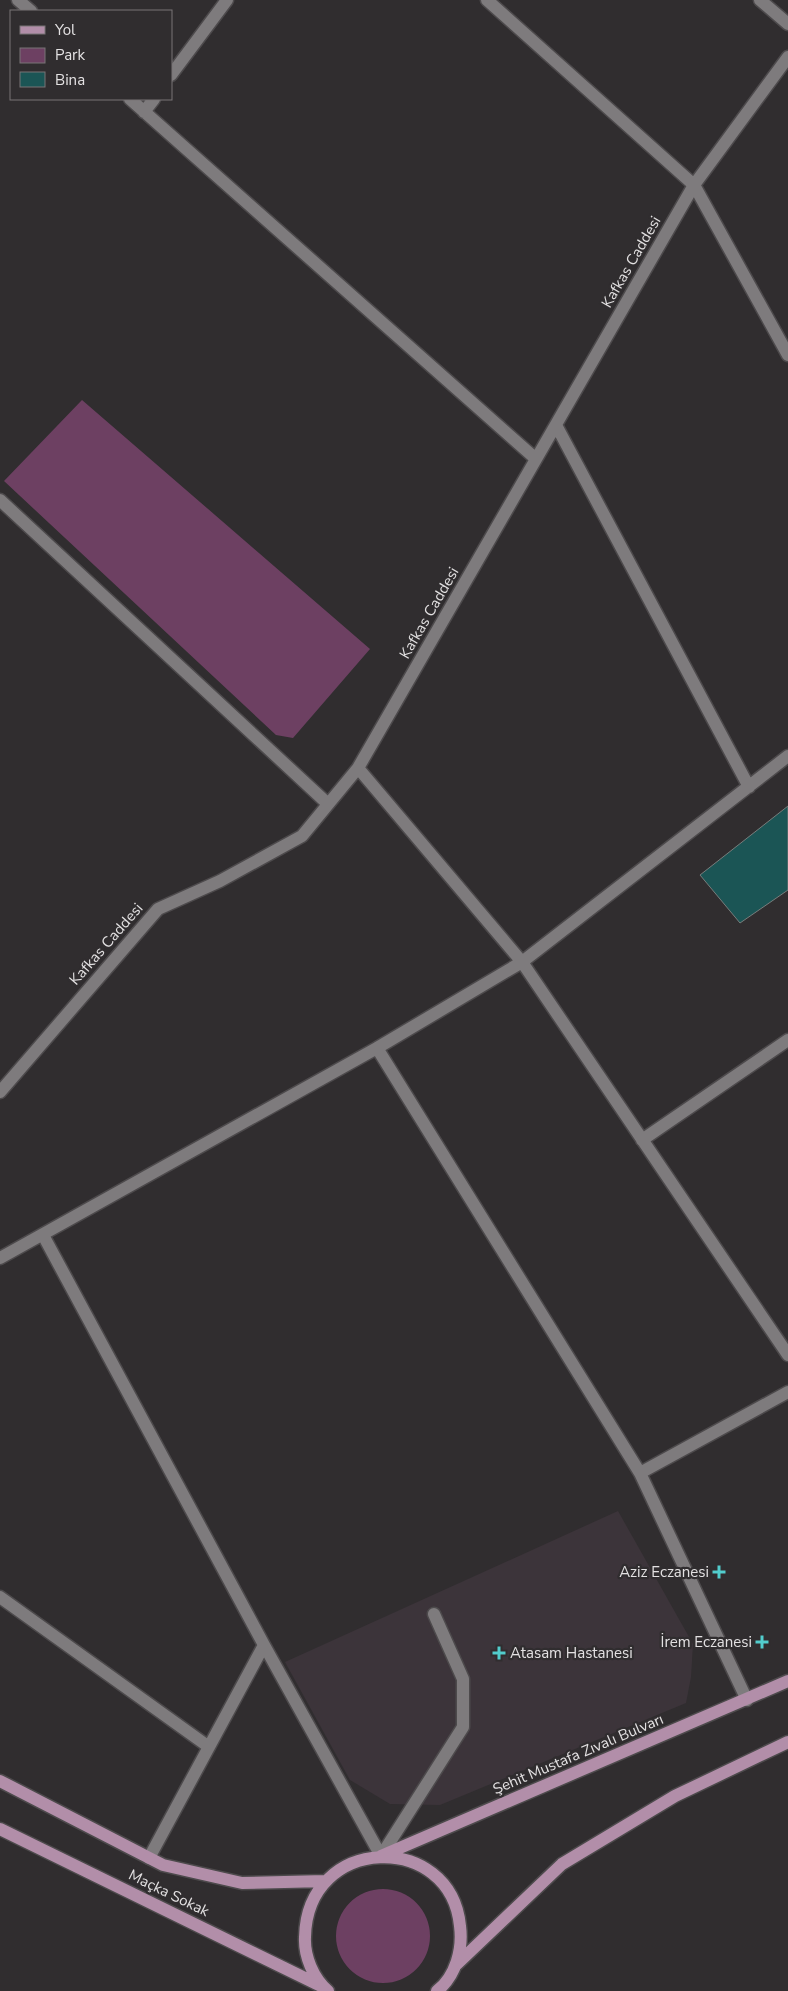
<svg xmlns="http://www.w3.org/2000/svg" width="788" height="1991" font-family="'Nunito Sans',sans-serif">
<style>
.built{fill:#3c343a}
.green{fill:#6d4062}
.building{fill:#1b5555;stroke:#787d7c}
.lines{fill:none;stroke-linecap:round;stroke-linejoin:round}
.service-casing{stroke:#4d4a4c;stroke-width:15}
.minor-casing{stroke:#4d4a4c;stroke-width:15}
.primary-casing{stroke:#4d4a4c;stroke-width:15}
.service{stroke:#7e7b7d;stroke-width:12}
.minor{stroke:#7e7b7d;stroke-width:12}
.primary{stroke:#b28ea9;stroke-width:12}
.poi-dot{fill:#52cdcd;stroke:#302d2f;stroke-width:2}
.labels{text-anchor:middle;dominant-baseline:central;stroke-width:4.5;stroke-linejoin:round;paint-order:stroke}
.street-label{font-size:15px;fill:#e3e1e2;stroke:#302d2f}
.poi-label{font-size:15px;fill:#e3e1e2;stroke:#302d2f;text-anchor:end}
</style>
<rect width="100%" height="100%" fill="#302d2f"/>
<!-- built -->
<path class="built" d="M618,1511L693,1644L691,1677L686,1703L440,1805L390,1804L350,1780L285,1662Z"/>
<!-- green -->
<path class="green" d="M82,400L370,649L293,738L276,735L4,481Z
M336 1936a47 47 0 1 1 94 0a47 47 0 1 1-94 0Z"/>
<!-- building -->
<path class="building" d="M788,806V890L740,923L700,875Z"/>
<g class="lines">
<defs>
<path id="service" d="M381,1856L463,1727V1679L434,1614"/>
<path id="minor" d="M18,0L31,11
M487,0L694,185L788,355
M760,0L788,24
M171,75L227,0
M130,99L536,459
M144,112L154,99
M556,425L749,787
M0,500L328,804
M358,768L522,962L788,1355
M377,1048L640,1473L747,1700
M0,1092L158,909L220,881L302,836L358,768L694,185L788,57
M642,1140L788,1040
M43,1235L264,1645L381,1856
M0,1258L377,1048L522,962L788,756
M640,1473L788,1392
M0,1597L209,1747
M149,1858L264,1645"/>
<path id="primary" d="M0,1781L163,1865L242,1883L325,1881
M0,1829L321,1986
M381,1856L788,1681
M456,1965L562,1864L675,1796L788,1742
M328,1991C313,1978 304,1956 305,1937C307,1834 451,1831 460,1926C463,1949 456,1976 437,1991"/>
</defs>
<!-- service casing -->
<use href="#service" class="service-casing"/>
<!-- minor casing -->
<use href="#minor" class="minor-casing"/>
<!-- primary casing -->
<use href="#primary" class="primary-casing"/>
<!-- service -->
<use href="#service" class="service"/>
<!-- minor -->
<use href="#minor" class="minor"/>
<!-- primary -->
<use href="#primary" class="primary"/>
</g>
<!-- markers -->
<g class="poi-dot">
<path d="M716.5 1564.5h5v5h5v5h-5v5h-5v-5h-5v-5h5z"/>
<path d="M759.5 1634.5h5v5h5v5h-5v5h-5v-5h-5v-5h5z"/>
<path d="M496.5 1645.5h5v5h5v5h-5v5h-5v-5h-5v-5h5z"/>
</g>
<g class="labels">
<!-- street labels -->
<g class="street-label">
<text transform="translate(631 262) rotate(-60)">Kafkas Caddesi</text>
<text transform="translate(429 613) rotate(-60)">Kafkas Caddesi</text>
<text transform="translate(106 944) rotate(-49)">Kafkas Caddesi</text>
<text transform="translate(578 1754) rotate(-23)">Şehit Mustafa Zıvalı Bulvarı</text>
<text transform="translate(169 1893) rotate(26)">Maçka Sokak</text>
</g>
<!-- poi labels -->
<g class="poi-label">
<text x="709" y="1572">Aziz Eczanesi</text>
<text x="752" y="1642">İrem Eczanesi</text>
<text x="510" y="1653" text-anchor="start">Atasam Hastanesi</text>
</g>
</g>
<!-- legend -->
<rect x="10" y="10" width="162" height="90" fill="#302d2f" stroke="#787577"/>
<rect x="20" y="26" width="25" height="8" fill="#b28ea9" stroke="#787577"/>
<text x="55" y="35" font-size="15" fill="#e3e1e2">Yol</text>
<rect x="20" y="48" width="25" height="15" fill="#6d4062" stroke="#787577"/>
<text x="55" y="60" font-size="15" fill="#e3e1e2">Park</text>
<rect x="20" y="72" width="25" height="15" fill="#1b5555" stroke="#787577"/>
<text x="55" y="85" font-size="15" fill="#e3e1e2">Bina</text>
</svg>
